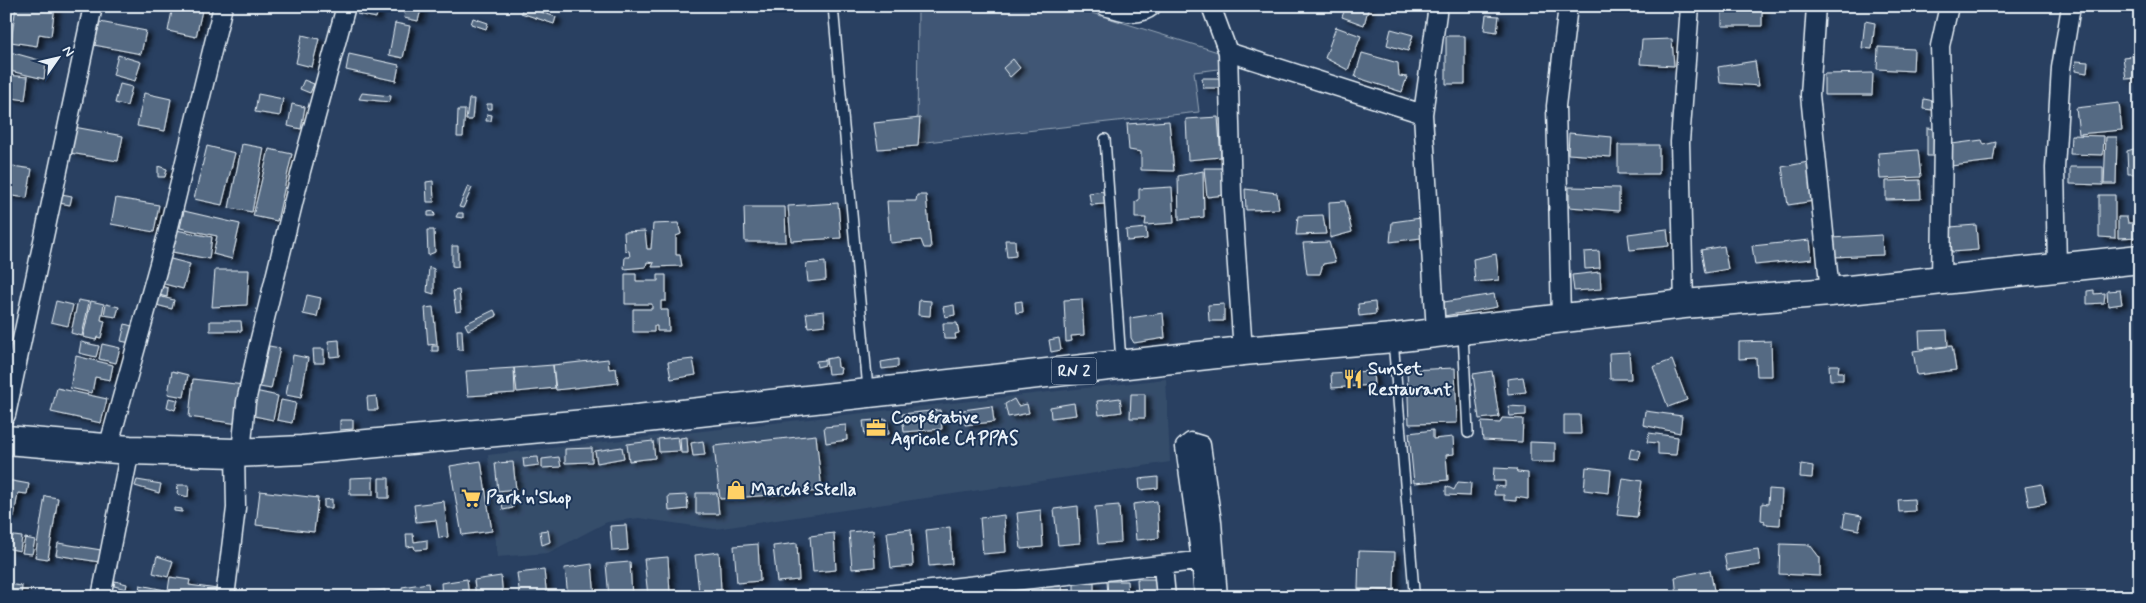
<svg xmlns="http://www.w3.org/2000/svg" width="2146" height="603" font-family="Mynerve,sans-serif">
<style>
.built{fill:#364d6b}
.green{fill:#415774;stroke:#94a4b6}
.building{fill:#556a83;stroke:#e8f1f8;filter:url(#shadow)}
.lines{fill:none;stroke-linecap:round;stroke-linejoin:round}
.lane-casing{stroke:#e8f1f8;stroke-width:12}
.street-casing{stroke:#e8f1f8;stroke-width:21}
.highway-casing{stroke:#e8f1f8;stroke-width:31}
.lane{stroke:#1d3557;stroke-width:9}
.street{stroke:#1d3557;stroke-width:18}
.highway{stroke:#1d3557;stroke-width:28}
.labels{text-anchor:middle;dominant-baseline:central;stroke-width:4;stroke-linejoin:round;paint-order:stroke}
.shield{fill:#1d3557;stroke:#abb9c8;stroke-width:1}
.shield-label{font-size:16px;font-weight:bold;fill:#e8f1f8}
.poi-label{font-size:18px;font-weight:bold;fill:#e8f1f8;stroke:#1d3557;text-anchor:start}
</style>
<defs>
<filter id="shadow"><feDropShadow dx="5.5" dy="3" stdDeviation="2.5" flood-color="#0009"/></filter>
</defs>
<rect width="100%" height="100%" fill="#294061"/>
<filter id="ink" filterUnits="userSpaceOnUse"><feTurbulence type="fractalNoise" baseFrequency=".02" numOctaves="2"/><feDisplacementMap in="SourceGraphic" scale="10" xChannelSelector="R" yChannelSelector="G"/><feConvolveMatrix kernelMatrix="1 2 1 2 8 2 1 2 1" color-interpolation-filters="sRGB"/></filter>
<g filter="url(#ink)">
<!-- built -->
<path class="built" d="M1166,379L1170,462L715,529L639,518L607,522L548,553L497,557L488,455Z"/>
<!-- green -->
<path class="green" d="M918,6H1069L1218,52L1219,69L1194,72L1199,112L917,143Z"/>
<!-- building -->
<path class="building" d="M16,6H55L51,36L39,34L37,46L11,42Z
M173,6H203L196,37L168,31Z
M359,6H379L376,18L357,14Z
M406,6H422L418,21L404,18Z
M523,6L556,17L554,24L521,13Z
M1346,6H1369L1364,25L1342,17Z
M1722,6H1762V26H1722Z
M1486,15L1499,16L1497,32L1484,30Z
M473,18L488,23L486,29L471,24Z
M1865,21L1875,23L1872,49L1862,48Z
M100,22L146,31L141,54L94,45Z
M395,23L410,26L403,58L389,55Z
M1336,27L1361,36L1348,70L1325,58Z
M1391,29L1413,35L1408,51L1387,45Z
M302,35L319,39L312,67L296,63Z
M1446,36H1465V84H1446Z
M1672,39L1674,66L1640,64L1642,40Z
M1878,47L1914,49L1913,71L1877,69Z
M10,52L46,62L44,79L6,70Z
M1362,53L1398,63L1399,76L1407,77L1402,92L1355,77Z
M349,54L399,65L396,81L346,70Z
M118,55L141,62L135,81L113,75Z
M2140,55V78L2126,79L2123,57Z
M1013,59L1020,68L1010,77L1003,68Z
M1755,61L1759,86L1720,83L1718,67Z
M2076,61L2088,62L2087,73L2075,71Z
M1873,73L1872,95H1824V74Z
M6,75L28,77L25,100L6,97Z
M1202,78H1219L1220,88H1203Z
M304,80L314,84L310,93L300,89Z
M120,84L132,87L127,106L115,103Z
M144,93L171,99L165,131L137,126Z
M362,93L391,96L390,102L359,99Z
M258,94L283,99L280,116L255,112Z
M469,99H474L472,120H466Z
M1924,99L1934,101L1933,110L1923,109Z
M2119,103L2122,130L2079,134L2076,108Z
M292,104L305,107L301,129L288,126Z
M487,104H492V109H487Z
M458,110H465L463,137H457Z
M487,114L492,115L491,121H486Z
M1218,117L1221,157L1188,160L1186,119Z
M920,118L918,146L878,149L874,123Z
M1169,121L1174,171L1141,170V152L1129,150L1127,124Z
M74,127L123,136L118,161L70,153Z
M1927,128L1940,129V156H1927Z
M1569,133L1612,137L1611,157L1568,154Z
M2071,135L2104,136L2103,155L2070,154Z
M2106,137H2117L2116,184H2104Z
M1982,140L1984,145L1996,142L1993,161L1951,166L1952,144Z
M242,144L264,148L252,212L229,208Z
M1618,145H1659V174H1618Z
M207,146L235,153L222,205L194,199Z
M2140,147V180H2136L2137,174H2128L2127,151Z
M269,149L292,154L277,221L253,216Z
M1918,150L1921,177L1880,179L1878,153Z
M1808,162L1814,201L1788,205L1782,167Z
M6,165L32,169L27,198L6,195Z
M158,166L167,169L165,177H158Z
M2070,167H2103V185L2070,184Z
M1204,168H1224L1225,195L1207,197Z
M1203,171L1204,217L1179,220L1178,176Z
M1920,180L1921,199L1886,200V181Z
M433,181L434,202H427L426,182Z
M468,186L472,188L463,208L459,207Z
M1172,187L1174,223L1145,225L1146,218H1135V202L1139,200V189Z
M1569,187L1619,188V211L1569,207Z
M1245,189L1277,193L1279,209L1246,210Z
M1103,191L1105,204L1091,205L1089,193Z
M56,193L72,196L70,205L54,202Z
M917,195H926L931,248H924L921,240L890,243L887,201H916Z
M2099,195H2115V238L2099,237Z
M116,198L159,205L154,232L111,224Z
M1345,201L1352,232L1330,238L1329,202Z
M838,203L841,238L791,241L788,206Z
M744,207H785L786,242H745Z
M184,211L240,224L232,259L213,254L217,236L180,228Z
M434,211L435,216H428V212Z
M458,213H463V218L456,217Z
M1323,215L1326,234L1296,235L1298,216Z
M2118,217H2127L2128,223H2140V237L2118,238Z
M1421,218L1423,230L1421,238L1390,242L1392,222Z
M678,223L681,234L676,236V255H680L682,266L652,267L654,263L647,262L646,267L624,269L625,257H630L629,251L625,250L624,232L645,231L647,249H651L653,224Z
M1976,225L1978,250L1952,252L1950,227Z
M1146,228L1147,239L1127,241L1126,230Z
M171,229L212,237L209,259L167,251Z
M1667,229L1669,246L1630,250L1628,234Z
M427,230H434L435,252L428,255Z
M1882,235L1883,255L1832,257L1831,238Z
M1005,240H1015L1016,256L1007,257Z
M1810,240L1812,259L1755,265L1752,246Z
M1329,242L1335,262L1323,264L1320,274H1307L1303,243Z
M452,246H458V267L452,266Z
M1724,246L1728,269L1705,273L1701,250Z
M1599,251L1600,268L1585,269L1584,252Z
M1496,254L1499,280L1475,282L1473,259Z
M163,257L190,264L183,289L157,282Z
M825,262L826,280L808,282L806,264Z
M429,267L434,269V294L427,292Z
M215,270H249L247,305L212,307Z
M1600,272L1601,289L1574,291L1572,275Z
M625,274H636V281H658V275H666V301H661V310H668L669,331H657V326H654V332H633V309H652V304H625Z
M157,285L168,288L167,297L155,294Z
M459,290L461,311L456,312L453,291Z
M2094,290V294L2105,293L2104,303L2087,304V291Z
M2120,290L2122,304L2108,306L2107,291Z
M1494,294L1497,307L1444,316V302Z
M154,295L174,300L172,309L152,304Z
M307,295L321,298L317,317L303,314Z
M1082,299L1084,335L1071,336L1072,341L1066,342L1064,300Z
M78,300L89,302L82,336L71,333Z
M919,300L931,301L930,316L918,315Z
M56,301L73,305L68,326L51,322Z
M91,301L104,304L101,320L105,321L101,338L97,337L96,340L83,337Z
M1022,301L1023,312L1016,313L1015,302Z
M1375,302L1376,314L1359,316L1358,304Z
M106,304L119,307L116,317L104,315Z
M1224,304V321H1209L1208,305Z
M954,305L955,315L945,317L943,307Z
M433,307L437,344L428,345L425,308Z
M494,310L497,316L468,330L465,324Z
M824,311L825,325L808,327L806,313Z
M1163,313L1165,338L1134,343L1131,338L1130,318Z
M210,321H241L242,331H210Z
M943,323H957L959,333L955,334L956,339H944Z
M125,324L135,327L130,343L121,341Z
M457,330H462L463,350H458Z
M1947,330L1948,346L1920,349L1919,331Z
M1059,338L1061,350L1051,352L1049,340Z
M339,340L340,356L330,357L328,341Z
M1771,341L1772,376H1757L1756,358L1739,359V342Z
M81,342L99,346L96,357L79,353Z
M102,344L120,348L116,363L99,359Z
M269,346L280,348L271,389L260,387Z
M432,346H438V351H432Z
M1952,346L1956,370L1917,375L1913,351Z
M313,349H324V363H314Z
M1629,352L1631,379H1610L1609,353Z
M293,355L308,358L301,398L286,395Z
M76,356L113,365L110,380L95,377L92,393L70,388Z
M837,357L838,367L841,368L840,373L828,374L826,359Z
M608,359L609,369L616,368L618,383L556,390L553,365Z
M693,359L696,375L671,379L668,362Z
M898,359V367L882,369L881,362Z
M825,360V365L817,367L816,361Z
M1672,360L1687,400L1668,407L1653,367Z
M553,365L555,388L517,392L514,368Z
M1829,365H1839L1838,372H1843V380H1830Z
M514,368L515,393L468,396L466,371Z
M1455,368L1457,423L1409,424L1407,370Z
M172,371L188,375L184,397L168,394Z
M1373,371L1374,385L1332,388L1331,373Z
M1492,371L1499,417L1479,419L1473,374Z
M1523,377L1526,392L1508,394L1507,379Z
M193,379L244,385L239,424L189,417Z
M57,388L107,399L101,423L51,412Z
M255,391L278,396L273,420L250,415Z
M1131,394H1145V418H1130Z
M376,396L378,410H368L367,397Z
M169,398L178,400L175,410L167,407Z
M1120,398L1122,412L1099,415L1097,401Z
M1014,399L1018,406L1027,404L1029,413L1008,417L1005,404Z
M281,400L296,403L292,423L277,420Z
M1074,403L1076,415L1051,418L1050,407Z
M992,406L994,422L965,425L963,410Z
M1508,406L1526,407V415L1510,416Z
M940,410L942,429L904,432L902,414Z
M1645,411L1682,416L1680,433L1643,425Z
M1564,415H1580L1581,434H1564Z
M1502,418L1523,419L1522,442L1483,440L1481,422L1500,423Z
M887,419L889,434L865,436L863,421Z
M340,420H353V429L340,430Z
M846,425L847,440L826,443L824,427Z
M1433,430V439L1453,437L1454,454L1446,455L1448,480L1414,483L1409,433Z
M1649,433L1678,437L1676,455L1658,454V443L1647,442Z
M816,435L822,491L720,499L714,446Z
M678,437L680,451L659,452L658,439Z
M687,437L688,453H681L680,438Z
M653,441L655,458L629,461L627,444Z
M703,441L705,455L693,456L691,443Z
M1530,442L1555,443V462H1530Z
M622,447L624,458L597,463L595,451Z
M592,448V462L565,463V449Z
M1631,448L1641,451L1639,459L1629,458Z
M538,457L539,465L524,467L523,458Z
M559,457L561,467L542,468V459Z
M481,461L492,531L462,535L450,466Z
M513,462L516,489L498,491L495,463Z
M1801,464L1813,466L1812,478L1800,477Z
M1586,467L1611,470L1609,493L1584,490Z
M1494,468L1516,469L1517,472L1528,473V499L1516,497V501L1504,500V495H1494L1495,486L1505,487V481H1493Z
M373,477V495H350V478Z
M1158,477V488L1140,490L1139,479Z
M379,478H389V498H379Z
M1623,478L1642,481L1637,517L1617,515Z
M7,480L29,484L27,494L18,493L14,517L6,516Z
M137,480L161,484L159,493L135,486Z
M1458,482L1471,483L1470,496L1446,495V486L1454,490Z
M2042,484L2046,503L2029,506L2025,487Z
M178,485H189L188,497L177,494Z
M1769,489L1782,490L1780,525L1764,524L1765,521L1761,520L1762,503L1768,504Z
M260,491L318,498L314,532L256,525Z
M696,493H717L719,514H696Z
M511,495L513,508L503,510L501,496Z
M687,495L688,509L669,511L668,496Z
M45,496L58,498L48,559L35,557Z
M332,499V508H324V500Z
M1914,499L1915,511L1899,512L1898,500Z
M444,501L448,537L439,538L436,520L416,522L414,505Z
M1157,501L1159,538L1136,540L1133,504Z
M1119,505L1121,542L1098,544L1095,507Z
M1078,506L1080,543L1058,545L1054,509Z
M174,508L182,509V512L174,511Z
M1041,510L1043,547L1021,549L1017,513Z
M1845,513L1862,516L1859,530L1843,527Z
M1004,515L1006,552L983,554L980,518Z
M626,525L628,550L612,551L610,526Z
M950,527L952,564L929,566L926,530Z
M911,529L913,566L891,568L887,532Z
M548,530L550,542L542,545L540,531Z
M873,530L875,567L852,569L849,532Z
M834,533L836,570L813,572L810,536Z
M406,534H413L414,542L427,540V549L415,550L414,546L407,547Z
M6,535L22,537L20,551L6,548Z
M25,538L35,540L32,554L22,553Z
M58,543L101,550L99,562L56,555Z
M797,543L799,580L777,582L773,546Z
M758,544L760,581L737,583L734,546Z
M1780,544L1810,545L1820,558V576L1779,574Z
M1758,549L1760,565L1727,570L1724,554Z
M1359,551L1395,552L1394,590L1358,589Z
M719,552L721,590L699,592L695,555Z
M157,556L173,561L168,577L153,573Z
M668,557L670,594L648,596L644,559Z
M630,562L632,597H609L606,564Z
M592,564L595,597H568L565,568Z
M544,570L547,597H520L517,573Z
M1710,570L1715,595L1677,597L1675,577Z
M501,576L503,597H476L474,580Z
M170,577L190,580L189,585L217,589L215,597H167Z
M467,579L469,597H442L441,583Z
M1137,579H1157L1158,597H1138Z
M115,581L127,584L126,589L114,586Z
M1107,581H1127L1128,597H1108Z
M1094,582V597H1074V583Z
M428,583L430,597H403L402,587Z
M6,584L22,586L21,597H6Z
M140,585L165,590L164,597L141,596L142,590H139Z
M1042,586H1062L1063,597H1043Z
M1029,589V597H1009V590Z
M385,590V597H358V593Z
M2118,591V597H2080V593Z"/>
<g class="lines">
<defs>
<path id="lane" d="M833,6L868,389
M1105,139L1121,361
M1463,334L1468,433
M1393,340L1414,591"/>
<path id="street" d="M1105,6C1123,11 1137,18 1152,6
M1211,6L1228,52L1232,195L1243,351
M1816,6L1810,95L1830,292
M1228,52L1423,114
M2057,267L2055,168L2061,68L2071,6
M1941,280L1943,138L1940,46L1949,6
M1684,304L1680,142L1690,6
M1561,318L1556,106L1568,6
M1436,332L1423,114L1438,6
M6,415L93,6
M108,448L167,235L223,6
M241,452L246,402L258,347L301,171L346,6
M1163,566L1166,597
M101,597L130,450
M225,597L236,508L235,453
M868,597L1215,559
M1204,597L1201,560L1185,447L1191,442L1201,445L1212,522L1218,597"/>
<path id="highway" d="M6,440L130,450L235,453L302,450L628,420L1243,351L1393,338L1684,304L1830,292L2140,259"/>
</defs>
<!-- lane casing -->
<use href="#lane" class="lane-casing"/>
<!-- street casing -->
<use href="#street" class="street-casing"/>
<!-- highway casing -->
<use href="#highway" class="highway-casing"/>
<!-- lane -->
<use href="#lane" class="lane"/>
<!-- street -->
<use href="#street" class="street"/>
<!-- highway -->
<use href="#highway" class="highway"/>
</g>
</g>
<!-- icons -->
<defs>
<symbol id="restaurant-bare" viewBox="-9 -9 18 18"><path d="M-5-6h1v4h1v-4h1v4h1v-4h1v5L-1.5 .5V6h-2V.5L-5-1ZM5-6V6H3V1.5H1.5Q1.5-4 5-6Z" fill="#ffd166" stroke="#1d3557" stroke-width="2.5" paint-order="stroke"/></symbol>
<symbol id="office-bare" viewBox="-9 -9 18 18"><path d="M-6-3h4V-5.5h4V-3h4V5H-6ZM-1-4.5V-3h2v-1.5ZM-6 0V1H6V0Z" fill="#ffd166" stroke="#1d3557" stroke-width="2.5" paint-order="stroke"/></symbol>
<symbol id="shop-bare" viewBox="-9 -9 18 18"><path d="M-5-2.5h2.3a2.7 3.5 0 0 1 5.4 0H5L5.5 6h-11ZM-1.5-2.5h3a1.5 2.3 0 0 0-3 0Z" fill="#ffd166" stroke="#1d3557" stroke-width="2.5" paint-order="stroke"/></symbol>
<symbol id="supermarket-bare" viewBox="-9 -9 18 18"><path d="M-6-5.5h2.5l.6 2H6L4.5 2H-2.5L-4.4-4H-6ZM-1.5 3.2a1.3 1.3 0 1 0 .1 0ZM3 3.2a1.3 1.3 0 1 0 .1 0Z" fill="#ffd166" stroke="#1d3557" stroke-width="2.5" paint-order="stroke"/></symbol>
</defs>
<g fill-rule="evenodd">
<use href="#restaurant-bare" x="1339" y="365" width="28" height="28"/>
<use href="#office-bare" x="862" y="414" width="28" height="28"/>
<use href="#shop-bare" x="722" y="476" width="28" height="28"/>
<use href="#supermarket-bare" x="457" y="484" width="28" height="28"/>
</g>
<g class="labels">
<!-- shield labels -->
<rect class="shield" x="1051.5" y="357.5" width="45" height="27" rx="4"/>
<g class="shield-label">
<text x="1074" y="371">RN 2</text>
</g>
<!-- poi labels -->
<g class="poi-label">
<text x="1368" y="369">Sunset<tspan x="1368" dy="21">Restaurant</tspan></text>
<text x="891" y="418">Coopérative<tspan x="891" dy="21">Agricole CAPPAS</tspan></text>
<text x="751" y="490">Marché Stella</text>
<text x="486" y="498">Park'n'Shop</text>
</g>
</g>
<!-- margin -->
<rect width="2146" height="603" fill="none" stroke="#1d3557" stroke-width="25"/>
<rect x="12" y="12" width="2121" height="578" fill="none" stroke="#e8f1f8" stroke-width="2" filter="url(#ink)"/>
<!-- north arrow -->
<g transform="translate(58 58) rotate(56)" stroke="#1d3557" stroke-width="4" paint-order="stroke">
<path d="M0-4L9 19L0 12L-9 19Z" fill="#e8f1f8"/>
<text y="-8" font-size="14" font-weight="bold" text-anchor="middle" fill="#e8f1f8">N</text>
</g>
</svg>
